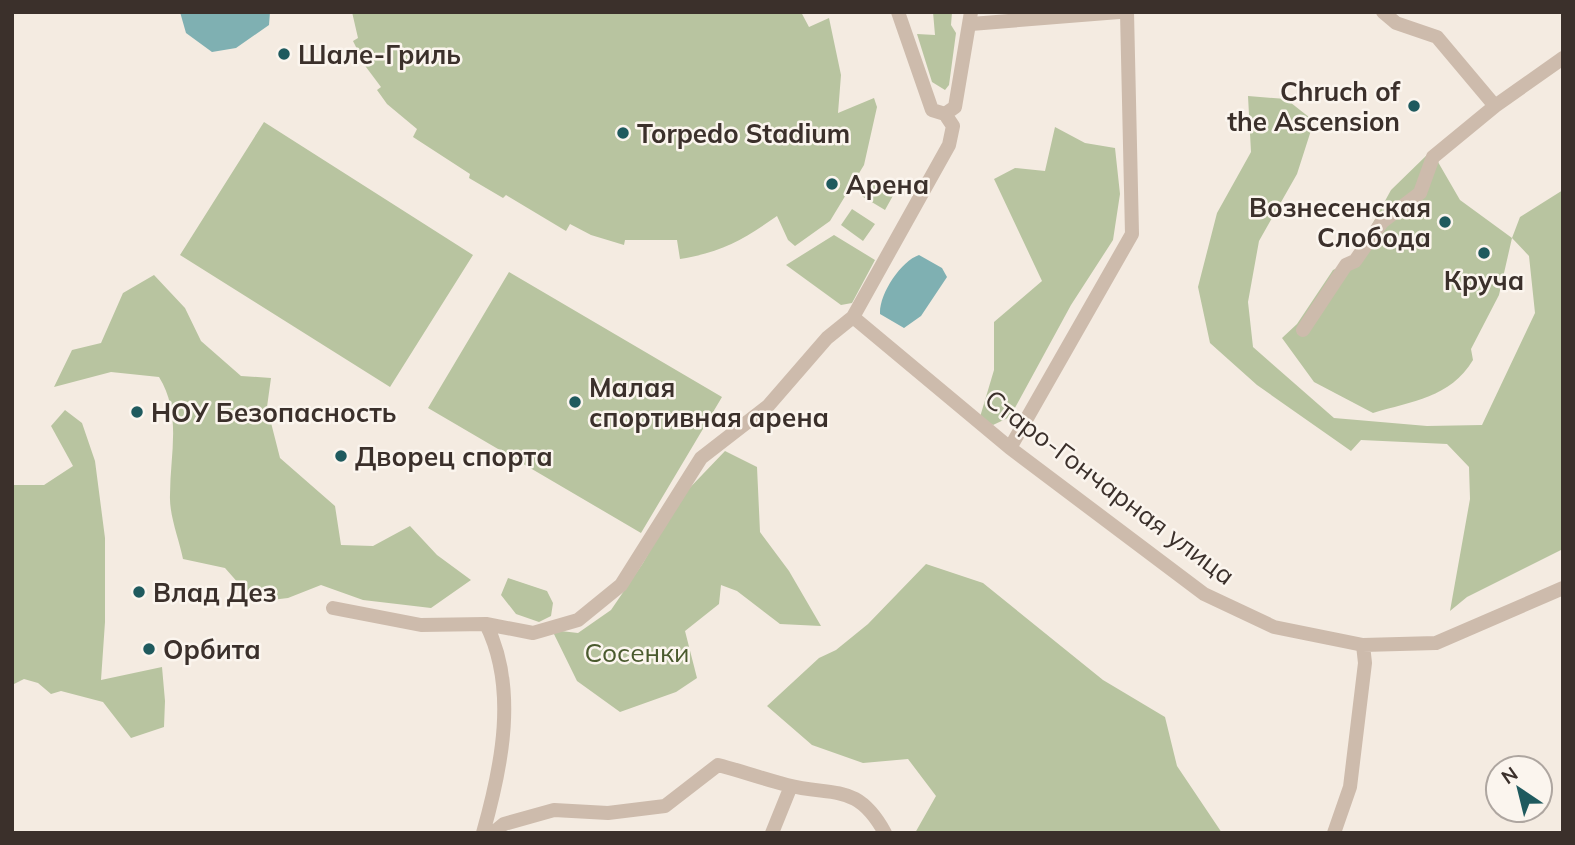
<svg xmlns="http://www.w3.org/2000/svg" width="1575" height="845" font-family="Mulish,sans-serif">
<style>
.green{fill:#b8c4a0}
.water{fill:#7fb0b2}
.lines{fill:none;stroke-linecap:round;stroke-linejoin:round}
.minor{stroke:#cdbbac;stroke-width:14}
.poi-dot{fill:#1f5a5e;stroke:#fbf5ee;stroke-width:2.5}
.labels{text-anchor:middle;dominant-baseline:central;stroke-width:5;stroke-linejoin:round;paint-order:stroke}
.poi-label{font-size:26px;font-weight:bold;fill:#3b302b;stroke:#fbf5ee;text-anchor:start}
.street-label{font-size:26px;fill:#3b302b;stroke:#fbf5ee}
.park-label{font-size:26px;fill:#4a5a2e;stroke:#fbf5ee}
</style>
<rect width="100%" height="100%" fill="#f4ebe1"/>
<!-- green -->
<path class="green" d="M352,12H801L809,27L829,18L841,75L838,113L874,98L877,107L864,165L830,221L795,246L788,240L777,216C743,240 722,252 680,259L677,240H625L624,245L591,235L570,224L566,231L506,195L503,198L469,178L470,174L413,137L417,129L387,104L377,90L381,87L366,67L353,41L358,38Z
M933,12H952L951,25L956,33L949,85L945,90L932,82L917,34L935,35Z
M1248,96L1286,99L1314,121L1297,174L1259,241L1248,302L1253,347L1334,418L1427,426L1482,425L1535,313L1529,256L1512,238L1499,295L1471,349L1473,360C1450,398 1412,401 1373,413L1314,382L1282,338L1297,324L1333,270L1352,261L1391,190L1429,153L1438,162L1460,200L1512,238L1520,217L1563,190V549L1467,597L1450,611L1470,499L1469,467L1447,444L1361,440L1351,451L1257,385L1210,343L1198,287L1217,213L1251,152Z
M264,122L473,255L390,387L180,255Z
M1055,127L1085,143L1115,148L1120,194L1113,240L1071,305L1010,417L993,425L980,417L994,370V322L1042,281L994,179L1015,168L1045,171Z
M871,178L895,192L885,210L860,195Z
M852,209L875,224L863,241L841,225Z
M834,235L875,260L852,303L841,305L786,265Z
M509,272L722,397L641,533L428,408Z
M154,275L185,308L201,341L241,376L271,378L267,407L280,458L335,506L341,545L373,546L410,526L437,555L471,580L431,608L363,600L321,585L288,598L255,602L225,568L183,559C179,539 169,515 170,495C170,454 182,414 159,377L111,372L54,387L72,350L101,343L123,293Z
M65,410L82,423L95,461L105,538V622L101,680L162,667L165,701L164,727L131,738L103,702L61,691L51,694L38,683L24,679L12,685V485H44L73,466L51,426Z
M725,451L757,467L760,532L789,571L821,626L780,624L737,591L721,585L719,604L685,631L697,678L676,692L620,712L577,681L552,630L578,633L611,610L643,563L680,498Z
M926,564L983,583L1103,680L1165,717L1177,766L1222,833H915L936,796L908,759L863,763L812,745L767,706L819,658L836,650L868,624Z
M508,578L547,591L553,603L551,616L539,622L516,614L501,595Z"/>
<!-- water -->
<path class="water" d="M180,12H270L269,25L236,48L212,52L186,33Z
M919,255L942,268L947,277L921,316L904,328L880,314C879,294 901,261 919,255Z"/>
<g class="lines">
<!-- minor -->
<path class="minor" d="M1383,12L1396,23L1437,37L1495,106
M971,24L1119,12
M945,114L955,107L971,12
M853,317L1010,448L1204,594L1274,627L1363,645L1436,643L1563,588
M1303,330L1346,265L1355,261L1382,222L1420,193L1433,157L1495,106L1563,58
M1010,448L1132,234L1127,12
M333,608L421,625L486,624C518,688 502,766 483,833
M486,624L533,633L578,620L621,585L701,458L768,406L827,338L853,317L949,145L953,126L945,114L932,110L898,12
M493,833L504,824L554,810L608,813L665,806L718,765C741,771 764,779 787,785C835,797 857,782 885,833
M772,833L791,786
M1334,833L1350,787L1365,663L1363,645"/>
</g>
<!-- markers -->
<g class="poi-dot">
<circle cx="284" cy="54" r="7"/>
<circle cx="1414" cy="106" r="7"/>
<circle cx="623" cy="133" r="7"/>
<circle cx="832" cy="184" r="7"/>
<circle cx="1445" cy="222" r="7"/>
<circle cx="1484" cy="253" r="7"/>
<circle cx="575" cy="402" r="7"/>
<circle cx="137" cy="412" r="7"/>
<circle cx="341" cy="456" r="7"/>
<circle cx="139" cy="592" r="7"/>
<circle cx="149" cy="649" r="7"/>
</g>
<g class="labels">
<!-- poi labels -->
<g class="poi-label">
<text x="298" y="54">Шале-Гриль</text>
<text x="1400" y="91" text-anchor="end">Chruch of<tspan x="1400" dy="30">the Ascension</tspan></text>
<text x="637" y="133">Torpedo Stadium</text>
<text x="846" y="184">Арена</text>
<text x="1431" y="207" text-anchor="end">Вознесенская<tspan x="1431" dy="30">Слобода</tspan></text>
<text x="1484" y="280" text-anchor="middle">Круча</text>
<text x="589" y="387">Малая<tspan x="589" dy="30">спортивная арена</tspan></text>
<text x="151" y="412">НОУ Безопасность</text>
<text x="355" y="456">Дворец спорта</text>
<text x="153" y="592">Влад Дез</text>
<text x="163" y="649">Орбита</text>
</g>
<!-- street labels -->
<g class="street-label">
<text transform="translate(1110 487) rotate(37)">Старо-Гончарная улица</text>
</g>
<!-- park labels -->
<g class="park-label">
<text x="637" y="652">Сосенки</text>
</g>
</g>
<!-- border -->
<rect width="1575" height="845" fill="none" stroke="#3b302b" stroke-width="28"/>
<!-- north arrow -->
<g transform="translate(1519 789) rotate(325)"><circle r="33" fill="#fbf5ee" stroke="#aea6a0" stroke-width="2"/>
<path d="M0-5L12 26L0 18L-12 26Z" fill="#1f5a5e"/>
<text y="-10" font-size="19" font-weight="bold" text-anchor="middle" fill="#3b302b">N</text>
</g>
</svg>
